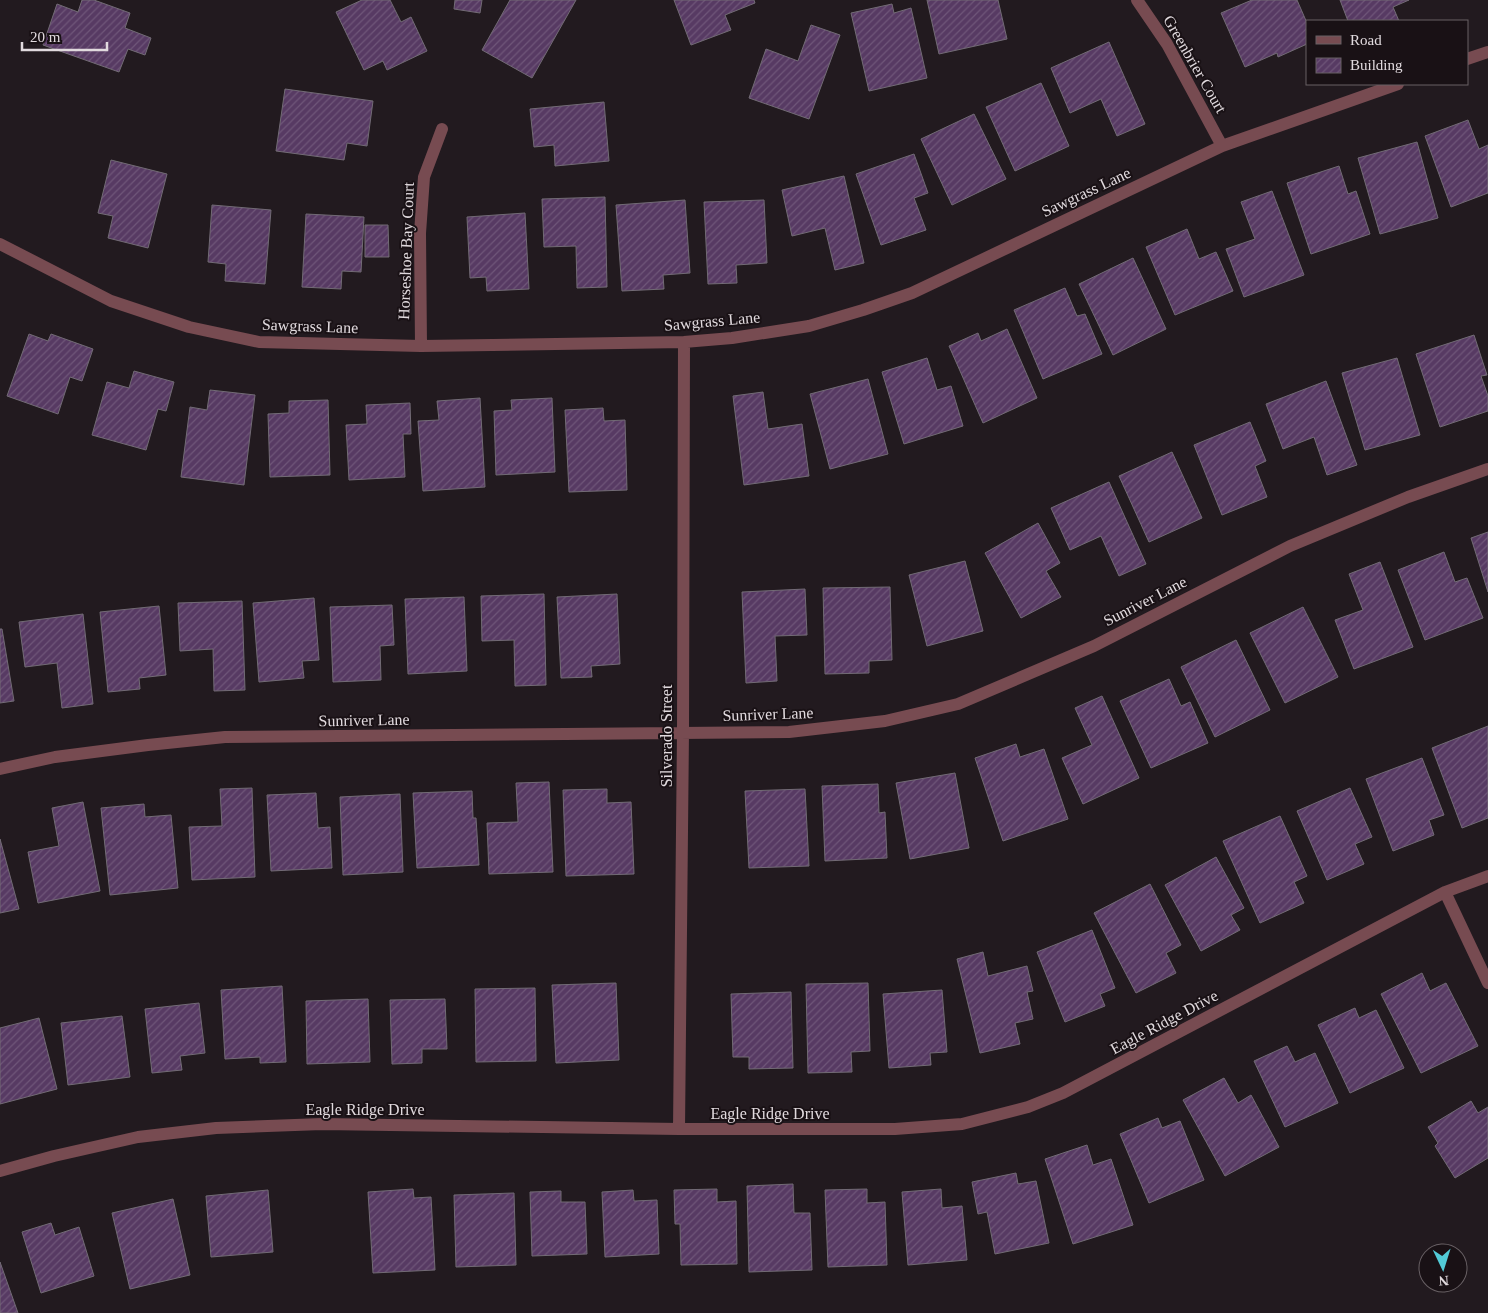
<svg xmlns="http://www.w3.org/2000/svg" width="1488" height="1313" font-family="'Times New Roman',serif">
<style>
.building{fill:url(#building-hatch);stroke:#726b75}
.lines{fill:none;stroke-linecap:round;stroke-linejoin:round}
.minor{stroke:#774b51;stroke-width:12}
.labels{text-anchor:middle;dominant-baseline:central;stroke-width:4;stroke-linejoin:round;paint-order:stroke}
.street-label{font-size:16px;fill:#e1dade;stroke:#191115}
</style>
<defs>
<pattern id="building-hatch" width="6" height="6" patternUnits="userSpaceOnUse" patternTransform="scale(1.25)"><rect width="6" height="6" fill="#573a63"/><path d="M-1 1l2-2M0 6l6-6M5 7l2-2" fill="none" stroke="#6f5679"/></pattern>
</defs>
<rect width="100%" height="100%" fill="#221a1f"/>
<!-- building -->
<path class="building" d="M82,0H94L130,13L125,28L151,38L145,55L128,49L119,72L43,45L57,4L78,12Z
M362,0H390L401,22L411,17L427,51L387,70L383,61L364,70L336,12Z
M455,0H482L480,13L454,9Z
M510,0H576L532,78L482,50Z
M674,0H754L755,3L725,15L731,30L691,45Z
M927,0H998L1007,39L939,54Z
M1252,0H1297L1307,23V44L1278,57L1277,53L1245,67L1221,13Z
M1340,0H1409L1393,7L1399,21H1348Z
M892,4L894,13L911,8L927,78L869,91L851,13Z
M811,25L840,35L809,119L749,98L766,49L798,61Z
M1109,42L1145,124L1117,136L1101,99L1070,113L1051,68Z
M1041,83L1069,146L1015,171L986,107Z
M285,89L373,101L367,146L347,143L344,160L276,151Z
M604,102L609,161L555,166L554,145L534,147L530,109Z
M974,114L1006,179L952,205L921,139Z
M1468,120L1479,149L1488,145V193L1451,207L1425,136Z
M1417,142L1438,218L1380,234L1358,158Z
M914,154L928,193L914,198L926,230L881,245L856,174Z
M111,160L167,174L148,248L108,238L113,216L98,213Z
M1339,166L1348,194L1356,191L1370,234L1311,254L1287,183Z
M844,176L864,263L835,270L825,228L792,236L782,190Z
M1272,191L1304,275L1244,297L1226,249L1255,239L1241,202Z
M605,197L607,287L577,288L576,246L544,247L542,199Z
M685,200L690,273L663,275L664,289L622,291L616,205Z
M764,200L767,263L736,265L737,283L708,284L704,202Z
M212,205L271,210L265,284L225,281L226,264L208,262Z
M525,213L529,289L487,291L486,277L470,278L467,217Z
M306,214L364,217L361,272L342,271L341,289L302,287Z
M365,225H388L389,257H365Z
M1187,229L1199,259L1216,252L1233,291L1175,315L1146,247Z
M1133,258L1166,329L1113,355L1079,284Z
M1065,288L1077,316L1085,314L1102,354L1043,379L1014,310Z
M1007,329L1037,398L983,423L949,346L978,333L981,341Z
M29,334L48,341L51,334L93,349L82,381L70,377L58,414L7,396Z
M1474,335L1487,375L1481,376L1488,396V411L1440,427L1416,354Z
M927,358L937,390L951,386L963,426L904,444L882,372Z
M1397,358L1420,435L1365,450L1342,373Z
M134,371L174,382L166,411L158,409L146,450L92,435L107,382L129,388Z
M868,379L888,454L830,469L810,394Z
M1326,381L1357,465L1327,475L1314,437L1283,449L1266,404Z
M210,390L255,395L244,485L181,477L190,407L207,410Z
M763,392L768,429L802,424L809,476L744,485L733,396Z
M480,398L485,487L423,491L418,421L439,420L437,401Z
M552,398L555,472L496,475L494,411L512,410L511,400Z
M328,400L330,475L270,477L268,414L289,413V401Z
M410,403L411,434H403L405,477L349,480L346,425L367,424L366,405Z
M603,408L604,421L625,420L627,490L569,492L565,410Z
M1250,422L1266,461L1255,466L1267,497L1222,515L1194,445Z
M1172,452L1202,518L1149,542L1119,476Z
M1109,482L1146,564L1119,576L1101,536L1070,550L1051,508Z
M1038,523L1060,563L1046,571L1061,597L1021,618L985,553Z
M1488,532V592L1471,538Z
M1444,552L1455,582L1467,578L1483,618L1425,640L1398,570Z
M965,561L983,631L927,646L909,575Z
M1380,562L1413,647L1354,669L1335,620L1363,610L1349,574Z
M890,587L892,660L869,661V673L825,674L823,588Z
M805,589L807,635L775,636L777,681L746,683L742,592Z
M544,594L546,685L515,686L514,640L482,641L481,596Z
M617,594L620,664L591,666L592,677L561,678L557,597Z
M464,597L467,671L408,674L405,599Z
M314,598L319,660L302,661L304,678L259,682L253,603Z
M242,601L245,690L214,691L213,649L180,651L178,603Z
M392,605L394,645L380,646L381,680L333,682L330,607Z
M159,606L166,675L139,678L140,689L108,692L100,612Z
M1303,607L1338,677L1285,703L1250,633Z
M83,614L93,704L62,708L57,663L25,667L19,622Z
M0,629H2L14,701L0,703Z
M1236,640L1270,710L1215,737L1181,667Z
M1169,679L1181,706L1190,702L1208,743L1151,768L1120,701Z
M1102,696L1139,778L1083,804L1062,758L1092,745L1075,708Z
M1488,726V818L1462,828L1432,748Z
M1016,744L1020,757L1044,749L1068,819L1003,841L975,758Z
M1422,758L1444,815L1429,820L1434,835L1393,851L1366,779Z
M955,773L969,848L910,859L896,783Z
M549,782L553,872L489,874L487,823L518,822L516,783Z
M878,784L879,813L885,812L887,858L825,861L822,786Z
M252,788L255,877L192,880L189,827L222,826L220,789Z
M1350,788L1372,837L1355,844L1364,864L1327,880L1297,811Z
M607,789V803L631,802L634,874L566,876L563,790Z
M805,789L809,866L749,868L745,791Z
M472,791L473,818H476L479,865L417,868L413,793Z
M316,793L318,828L330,827L332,868L271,871L267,795Z
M400,794L403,872L343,875L340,797Z
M83,802L100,891L38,903L28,852L59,846L52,808Z
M144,804L145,817L171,815L178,888L110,895L101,808Z
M1280,816L1307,876L1294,882L1304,903L1260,923L1223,841Z
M0,839L19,909L0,913Z
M1216,857L1244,908L1231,915L1240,930L1201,951L1165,885Z
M1150,884L1181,945L1166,953L1176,973L1136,993L1094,913Z
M1092,930L1115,988L1100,994L1105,1006L1065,1022L1037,952Z
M983,952L988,976L1027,966L1033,991L1027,992L1033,1019L1015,1023L1020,1044L980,1053L957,959Z
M1422,973L1430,991L1446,983L1478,1046L1421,1073L1381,994Z
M616,983L619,1060L556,1063L552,985Z
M868,983L870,1051L851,1052L852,1072L808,1073L806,984Z
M282,986L286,1062L260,1063V1057L225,1059L221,990Z
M535,988L536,1061L476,1062L475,989Z
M942,990L947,1052L930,1053L931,1065L889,1068L883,994Z
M791,992L793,1068L749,1069V1057H733L731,994Z
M368,999L370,1062L307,1064L306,1001Z
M445,999L447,1049H422V1063L392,1064L390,1000Z
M199,1003L205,1053L180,1056L182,1070L152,1073L145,1009Z
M1355,1008L1359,1018L1376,1010L1404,1068L1350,1093L1318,1025Z
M122,1016L130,1077L68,1085L61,1023Z
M39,1018L57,1089L0,1104V1028Z
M1287,1046L1295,1062L1315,1053L1338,1103L1285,1127L1254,1061Z
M1224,1078L1238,1103L1251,1095L1279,1147L1225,1176L1183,1100Z
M1471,1101L1478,1113L1488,1107V1158L1455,1178L1435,1146L1438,1143L1428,1127Z
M1158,1118L1162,1128L1180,1121L1204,1180L1149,1203L1120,1134Z
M1087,1145L1093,1165L1111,1159L1133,1225L1073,1244L1045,1159Z
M1016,1173L1018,1184L1036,1181L1049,1243L995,1254L987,1212L978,1214L972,1182Z
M793,1184L794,1213H810L812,1270L749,1272L747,1186Z
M413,1189L414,1198L431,1197L435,1270L373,1273L368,1192Z
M717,1189V1202L736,1201L737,1264L681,1265L680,1224H675L674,1190Z
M867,1189V1203L885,1202L887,1265L828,1267L825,1190Z
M941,1189L942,1208L962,1206L967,1260L908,1265L902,1192Z
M268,1190L273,1252L211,1257L206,1196Z
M633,1190L634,1201L657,1200L659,1254L605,1257L602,1192Z
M561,1191V1202H585L587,1254L532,1256L530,1192Z
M514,1193L516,1265L456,1267L454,1195Z
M173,1199L190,1275L130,1289L112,1213Z
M51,1223L55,1235L79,1227L94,1276L41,1293L22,1232Z
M0,1262L18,1313H0Z"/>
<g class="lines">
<!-- minor -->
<path class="minor" d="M1137,0L1167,44L1222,146
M1467,59L1488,52
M0,244L111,301L189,327L259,342L421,346L684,342L732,338L809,326L863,310L912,293L1222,146L1398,84
M421,346L420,233L424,177L442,129
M0,769L55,757L148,745L225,737L789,732L885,721L958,704L1094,646L1290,546L1408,497L1488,469
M1445,892L1488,983
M679,1129L683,732L684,342
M0,1171L54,1156L138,1137L216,1128L322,1124L679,1129H895L962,1124L1028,1107L1063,1093L1445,892L1488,876"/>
</g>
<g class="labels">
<!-- street labels -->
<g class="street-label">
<text transform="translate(1195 64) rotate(60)">Greenbrier Court</text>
<text transform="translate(1086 192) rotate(-25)">Sawgrass Lane</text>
<text transform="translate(406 251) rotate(-88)">Horseshoe Bay Court</text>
<text transform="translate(712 321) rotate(-5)">Sawgrass Lane</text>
<text transform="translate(310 326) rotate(2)">Sawgrass Lane</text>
<text transform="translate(1145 601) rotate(-27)">Sunriver Lane</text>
<text transform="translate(768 714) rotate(-2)">Sunriver Lane</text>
<text transform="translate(364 720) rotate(-1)">Sunriver Lane</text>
<text transform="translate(666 736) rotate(-90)">Silverado Street</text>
<text transform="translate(1164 1022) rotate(-28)">Eagle Ridge Drive</text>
<text x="365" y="1109">Eagle Ridge Drive</text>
<text x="770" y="1113">Eagle Ridge Drive</text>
</g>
</g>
<!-- legend -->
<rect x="1306" y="20" width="162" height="65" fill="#191115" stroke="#696165"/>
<rect x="1316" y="36" width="25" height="8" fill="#774b51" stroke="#696165"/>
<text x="1350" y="45" font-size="15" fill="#e1dade">Road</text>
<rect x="1316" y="58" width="25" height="15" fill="url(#building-hatch)" stroke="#696165"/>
<text x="1350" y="70" font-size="15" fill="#e1dade">Building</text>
<!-- north arrow -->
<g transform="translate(1443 1268) rotate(176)"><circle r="24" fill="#191115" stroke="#696165"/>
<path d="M0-4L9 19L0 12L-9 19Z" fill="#52cbd7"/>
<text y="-8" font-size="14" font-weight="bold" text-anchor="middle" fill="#e1dade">N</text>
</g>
<!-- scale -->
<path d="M22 42v8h85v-8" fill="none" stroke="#e1dade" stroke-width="2.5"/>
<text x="30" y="42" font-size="15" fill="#e1dade" stroke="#191115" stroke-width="4" paint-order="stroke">20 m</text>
</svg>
